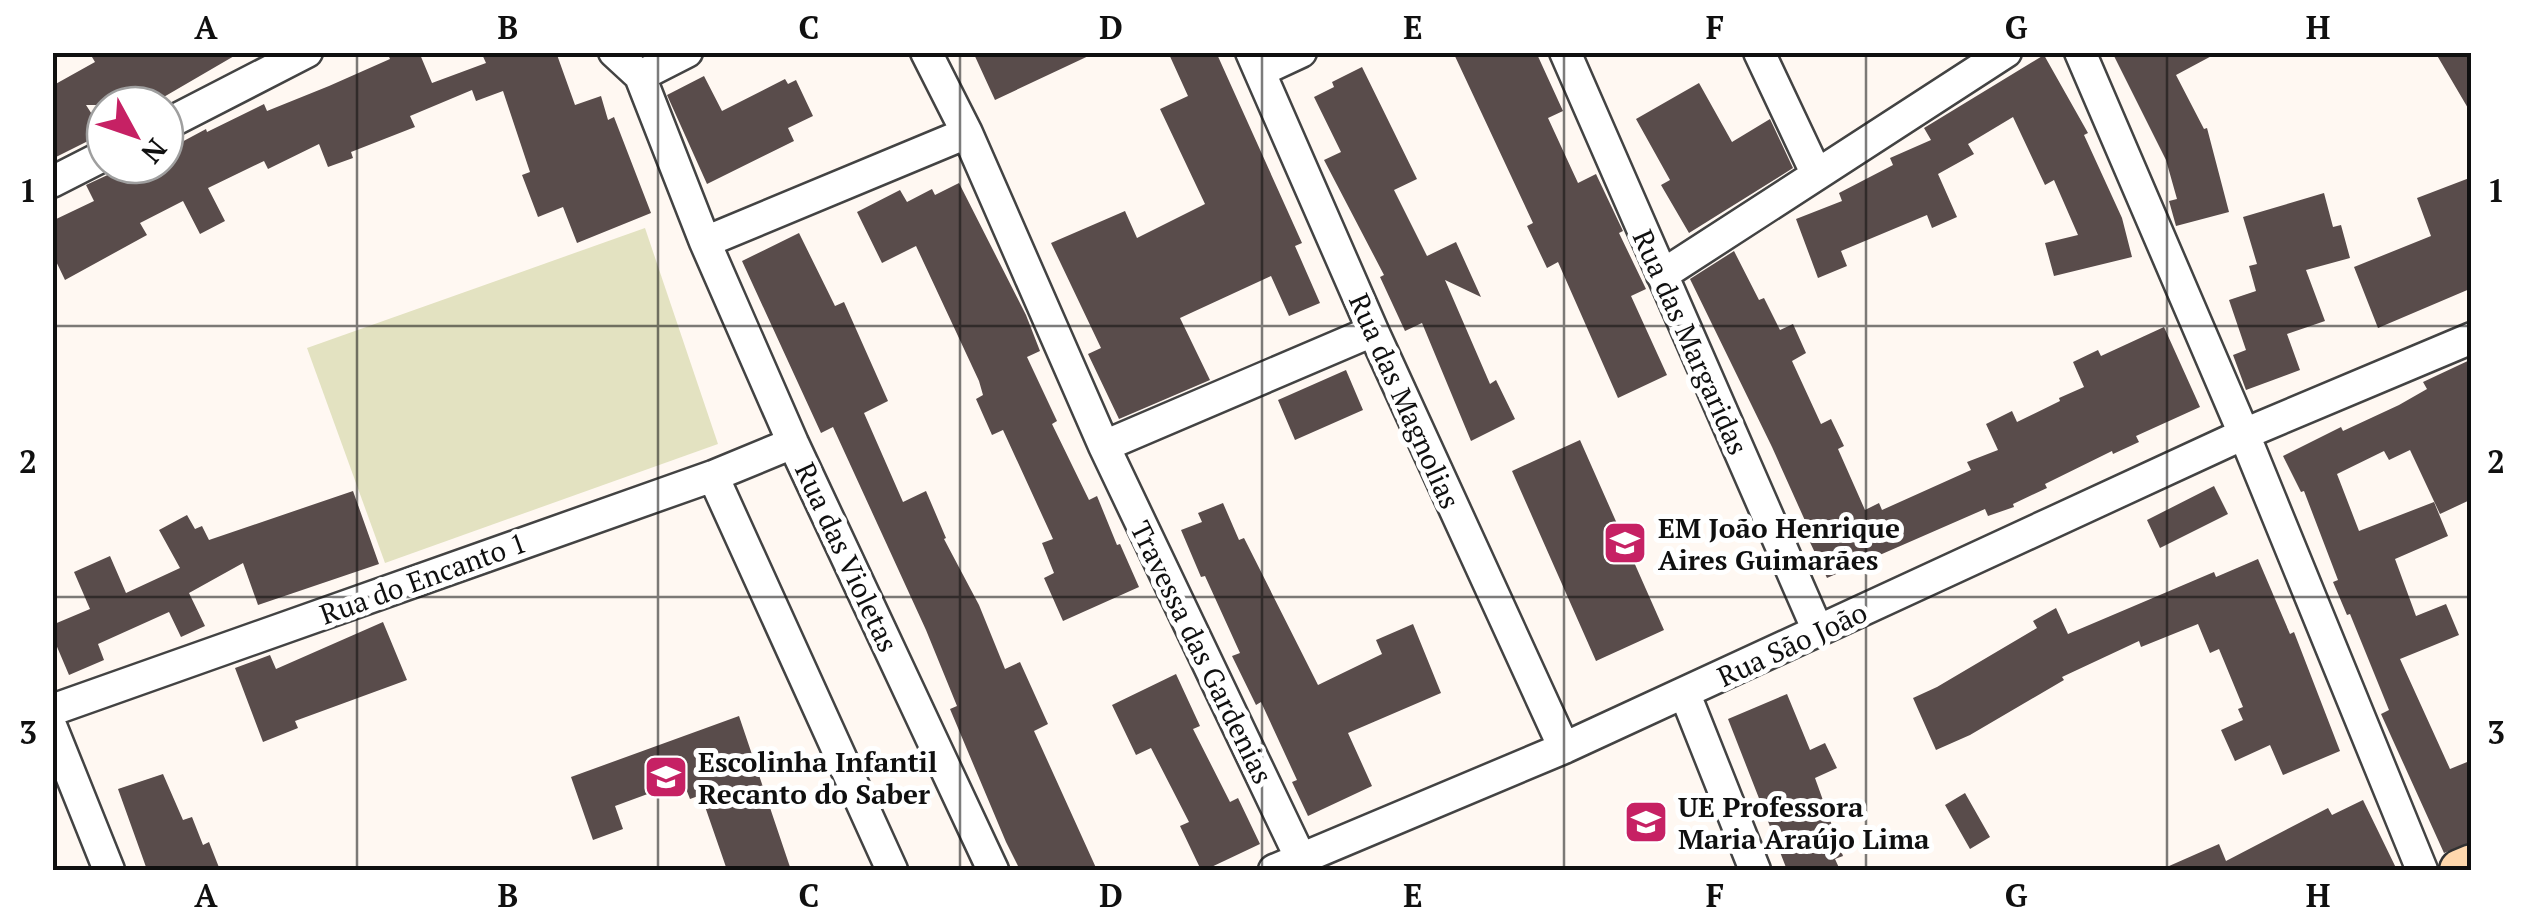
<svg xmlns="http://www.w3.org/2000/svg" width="2524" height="923" font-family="'PT Serif',serif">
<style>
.cemetery{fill:#e3e2c1}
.building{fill:#594c4b}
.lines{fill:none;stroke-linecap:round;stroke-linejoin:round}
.street-casing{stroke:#434343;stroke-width:35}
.secondary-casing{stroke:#323232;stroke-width:45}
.street{stroke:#fff;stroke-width:30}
.secondary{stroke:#ffd8ad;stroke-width:40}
.grid{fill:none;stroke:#101010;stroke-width:2.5;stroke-opacity:0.55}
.labels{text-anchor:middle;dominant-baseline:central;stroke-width:10;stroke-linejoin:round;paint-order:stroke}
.street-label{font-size:28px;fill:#101010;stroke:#fff}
.poi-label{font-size:28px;font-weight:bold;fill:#101010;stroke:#fff;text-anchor:start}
.neatline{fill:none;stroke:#101010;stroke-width:4}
.grid-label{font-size:32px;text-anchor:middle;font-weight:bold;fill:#101010}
</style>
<rect width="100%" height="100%" fill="#fff8f2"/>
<!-- cemetery -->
<path class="cemetery" d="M645,228L718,444L385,563L307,348Z"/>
<!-- building -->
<path class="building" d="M89,52H241L150,105H86L104,133L52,159V86L95,62Z
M387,52H419L432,83L486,63L481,52H556L575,105L601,96L608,120L614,117L651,213L577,243L563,207L538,217L522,175L530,172L503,91L476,101L472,90L410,116L415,127L351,152L353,158L328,167L319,144L268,169L264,161L208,188L225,221L200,234L183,201L140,223L147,235L65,280L52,253V221L94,201L86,185L114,172L117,179L144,165H165V151L206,129L207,132L264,104L267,111L329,86L390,59Z
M973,52H1097L995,100Z
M1168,52H1216L1302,243L1295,246L1320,303L1289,316L1271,276L1180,318L1210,380L1119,419L1088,354L1101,348L1051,243L1125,211L1137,238L1205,204L1160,109L1188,96Z
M1453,52H1536L1563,111L1548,118L1578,183L1596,174L1623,231L1619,233L1646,289L1631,296L1667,375L1618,398L1558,262L1547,268L1527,226L1533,223Z
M2112,52H2219L2176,75L2204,129L2207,128L2229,212L2176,226L2169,201L2177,199L2166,160Z
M2435,52H2472V115Z
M2044,55L2088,133L2084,135L2122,218L2132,257L2054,276L2045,243L2078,235L2054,180L2045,185L2013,117L1968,144L1974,154L1938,174L1957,217L1932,228L1927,215L1841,251L1847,266L1818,278L1796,219L1842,201L1839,193L1893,165L1890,158L1931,140L1924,128Z
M1362,67L1417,179L1394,190L1427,256L1456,242L1481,297L1445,280L1490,384L1496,380L1515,419L1471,441L1422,323L1405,331L1380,277L1384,275L1324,160L1341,152L1314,97L1334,87L1332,82Z
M704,76L722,111L785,79L788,84L796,80L813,116L788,128L794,141L707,184L667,95Z
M1699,83L1732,142L1770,119L1793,168L1689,233L1661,185L1670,180L1636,119Z
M2472,177V288L2378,328L2354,267L2431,236L2417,198Z
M959,183L1026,315L1040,351L1027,357L1057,421L1052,424L1089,500L1097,496L1117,545L1120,544L1139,587L1063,621L1044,578L1054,573L1042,543L1053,539L1003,430L992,435L976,399L983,395L979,381L916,246L882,263L857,212L900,190L907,202L932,189L935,195Z
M2324,193L2333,227L2341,225L2350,258L2306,270L2325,321L2287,334L2300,370L2246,390L2233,355L2246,350L2229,300L2256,291L2249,266L2257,264L2243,217Z
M799,233L835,306L844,302L888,401L864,413L903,502L926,491L946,538L944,539L979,605L1005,669L1020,662L1048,724L1034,731L1097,870H1020L1006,842L950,709L957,706L926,630L833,427L821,433L742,261Z
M1734,251L1759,300L1764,298L1780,330L1793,324L1806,353L1792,361L1821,424L1831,419L1844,446L1838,449L1865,510L1879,503L1882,510L1971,470L1967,462L1998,450L1986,424L2012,411L2017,422L2060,401L2059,398L2084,387L2073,362L2098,350L2101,356L2164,327L2200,407L2136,436L2139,442L2113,454L2112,451L2045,484L2047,488L2013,504L2014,507L1988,516L1985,509L1827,578L1807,536L1811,534L1772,447L1690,279Z
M2472,359V499L2440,514L2410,450L2389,460L2384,451L2337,474L2359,531L2434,502L2448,536L2395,559L2416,616L2446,604L2459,635L2400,659L2450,769L2472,760V842L2444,853L2381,714L2389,710L2350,614L2347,615L2333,582L2338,580L2304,491L2301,492L2283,456L2341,427L2343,431L2399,405L2427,389L2423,382Z
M1346,370L1363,410L1295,440L1278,400Z
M1580,440L1664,630L1596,661L1512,471Z
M2214,486L2228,514L2160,548L2147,520Z
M353,491L379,564L258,605L243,563L189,593L205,626L181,637L169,612L98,644L104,660L69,675L52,635V625L90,609L74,572L110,556L126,593L180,568L159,530L187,515L195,529L202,526L209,540Z
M1223,503L1239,540L1244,538L1318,685L1382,654L1376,640L1413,624L1441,693L1348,733L1372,786L1308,816L1292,782L1297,780L1261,702L1256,705L1232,656L1240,653L1205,576L1201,577L1181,530L1202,522L1198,513Z
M2258,559L2290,634L2294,632L2340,751L2283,775L2270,745L2235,761L2221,730L2243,720L2238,709L2243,707L2219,649L2210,653L2198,624L2141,647L2139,641L2062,677L2064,680L1970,735L1936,750L1913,698L1937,687L2037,628L2033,621L2056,608L2068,634L2214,572L2216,577Z
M383,622L407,680L295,721L298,728L263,742L235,668L270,655L276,669Z
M1176,674L1200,726L1193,729L1230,802L1238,798L1260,844L1205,870H1201L1180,826L1189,822L1151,748L1136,755L1112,705Z
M1787,694L1810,750L1825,743L1837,768L1815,778L1843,856L1835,859L1840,870H1787L1728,719Z
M739,716L791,870H727L701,795L690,799L683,781L615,806L623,829L593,840L571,777Z
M163,774L183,820L192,817L203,845L209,842L220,870H142L146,867L118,789Z
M1965,793L1990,837L1970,849L1945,805Z
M2363,800L2397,870H2160L2219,844L2226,861L2328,808L2332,815Z"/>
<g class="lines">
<defs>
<path id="street" d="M614,52L640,76L705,242L793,443L993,870
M926,52L967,133L1104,446L1300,857
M1251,52L1373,331L1564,748
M1565,52L1818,631
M1759,52L1816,173
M2080,52L2244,434L2422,870
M1260,71L1301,52
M640,76L687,52
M165,125L307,52
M52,182L105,155
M705,242L967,133
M1662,275L2006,52
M1104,446L1373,331
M713,476L892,870
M1685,694L1755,870
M52,710L713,476L793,443
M52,728L109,870
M1274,870L1564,748L2244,434L2472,338"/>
<path id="secondary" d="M2460,870L2472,865"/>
</defs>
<!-- street casing -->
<use href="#street" class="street-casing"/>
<!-- secondary casing -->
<use href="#secondary" class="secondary-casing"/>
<!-- street -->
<use href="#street" class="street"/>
<!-- secondary -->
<use href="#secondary" class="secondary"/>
</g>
<!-- grid -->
<path class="grid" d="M357,52V870M658,52V870M960,52V870M1262,52V870M1564,52V870M1866,52V870M2167,52V870M52,326H2472M52,597H2472"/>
<!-- icons -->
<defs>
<symbol id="school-square" viewBox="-11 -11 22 22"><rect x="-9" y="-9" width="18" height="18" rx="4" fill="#c62164" stroke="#fff"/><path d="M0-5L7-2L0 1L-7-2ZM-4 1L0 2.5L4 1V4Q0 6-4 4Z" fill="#fff"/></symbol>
</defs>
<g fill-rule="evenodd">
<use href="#school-square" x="1600" y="518" width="50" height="50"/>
<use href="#school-square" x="641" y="752" width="50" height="50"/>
<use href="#school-square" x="1621" y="797" width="50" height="50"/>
</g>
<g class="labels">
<!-- street labels -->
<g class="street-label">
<text transform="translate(1691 342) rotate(66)">Rua das Margaridas</text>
<text transform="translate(1405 401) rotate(66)">Rua das Magnolias</text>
<text transform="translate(847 557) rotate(65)">Rua das Violetas</text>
<text transform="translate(423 578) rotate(-20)">Rua do Encanto 1</text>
<text transform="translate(1792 644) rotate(-25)">Rua São João</text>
<text transform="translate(1202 652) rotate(64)">Travessa das Gardenias</text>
</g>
<!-- poi labels -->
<g class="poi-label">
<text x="1658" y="527">EM João Henrique<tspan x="1658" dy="32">Aires Guimarães</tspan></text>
<text x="698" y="761">Escolinha Infantil<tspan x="698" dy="32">Recanto do Saber</tspan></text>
<text x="1678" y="806">UE Professora<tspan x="1678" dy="32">Maria Araújo Lima</tspan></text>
</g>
</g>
<!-- border -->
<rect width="2524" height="923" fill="none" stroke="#ffffff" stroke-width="110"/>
<!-- north arrow -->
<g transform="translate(135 135) rotate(130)"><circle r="48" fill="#ffffff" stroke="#9f9f9f" stroke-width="2.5"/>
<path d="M0-8L18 38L0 25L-18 38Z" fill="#c62164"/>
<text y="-15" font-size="28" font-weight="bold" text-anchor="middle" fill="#101010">N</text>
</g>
<rect x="55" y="55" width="2414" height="813" class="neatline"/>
<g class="grid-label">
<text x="206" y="39">A</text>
<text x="508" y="39">B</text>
<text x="809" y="39">C</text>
<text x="1111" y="39">D</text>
<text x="1413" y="39">E</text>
<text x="1715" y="39">F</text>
<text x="2016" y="39">G</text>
<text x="2318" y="39">H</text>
<text x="28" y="202">1</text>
<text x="2496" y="202">1</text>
<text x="28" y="473">2</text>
<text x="2496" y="473">2</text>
<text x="28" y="744">3</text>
<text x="2496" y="744">3</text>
<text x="206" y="907">A</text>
<text x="508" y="907">B</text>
<text x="809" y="907">C</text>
<text x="1111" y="907">D</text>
<text x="1413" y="907">E</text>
<text x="1715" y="907">F</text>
<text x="2016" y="907">G</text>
<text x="2318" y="907">H</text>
</g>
</svg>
